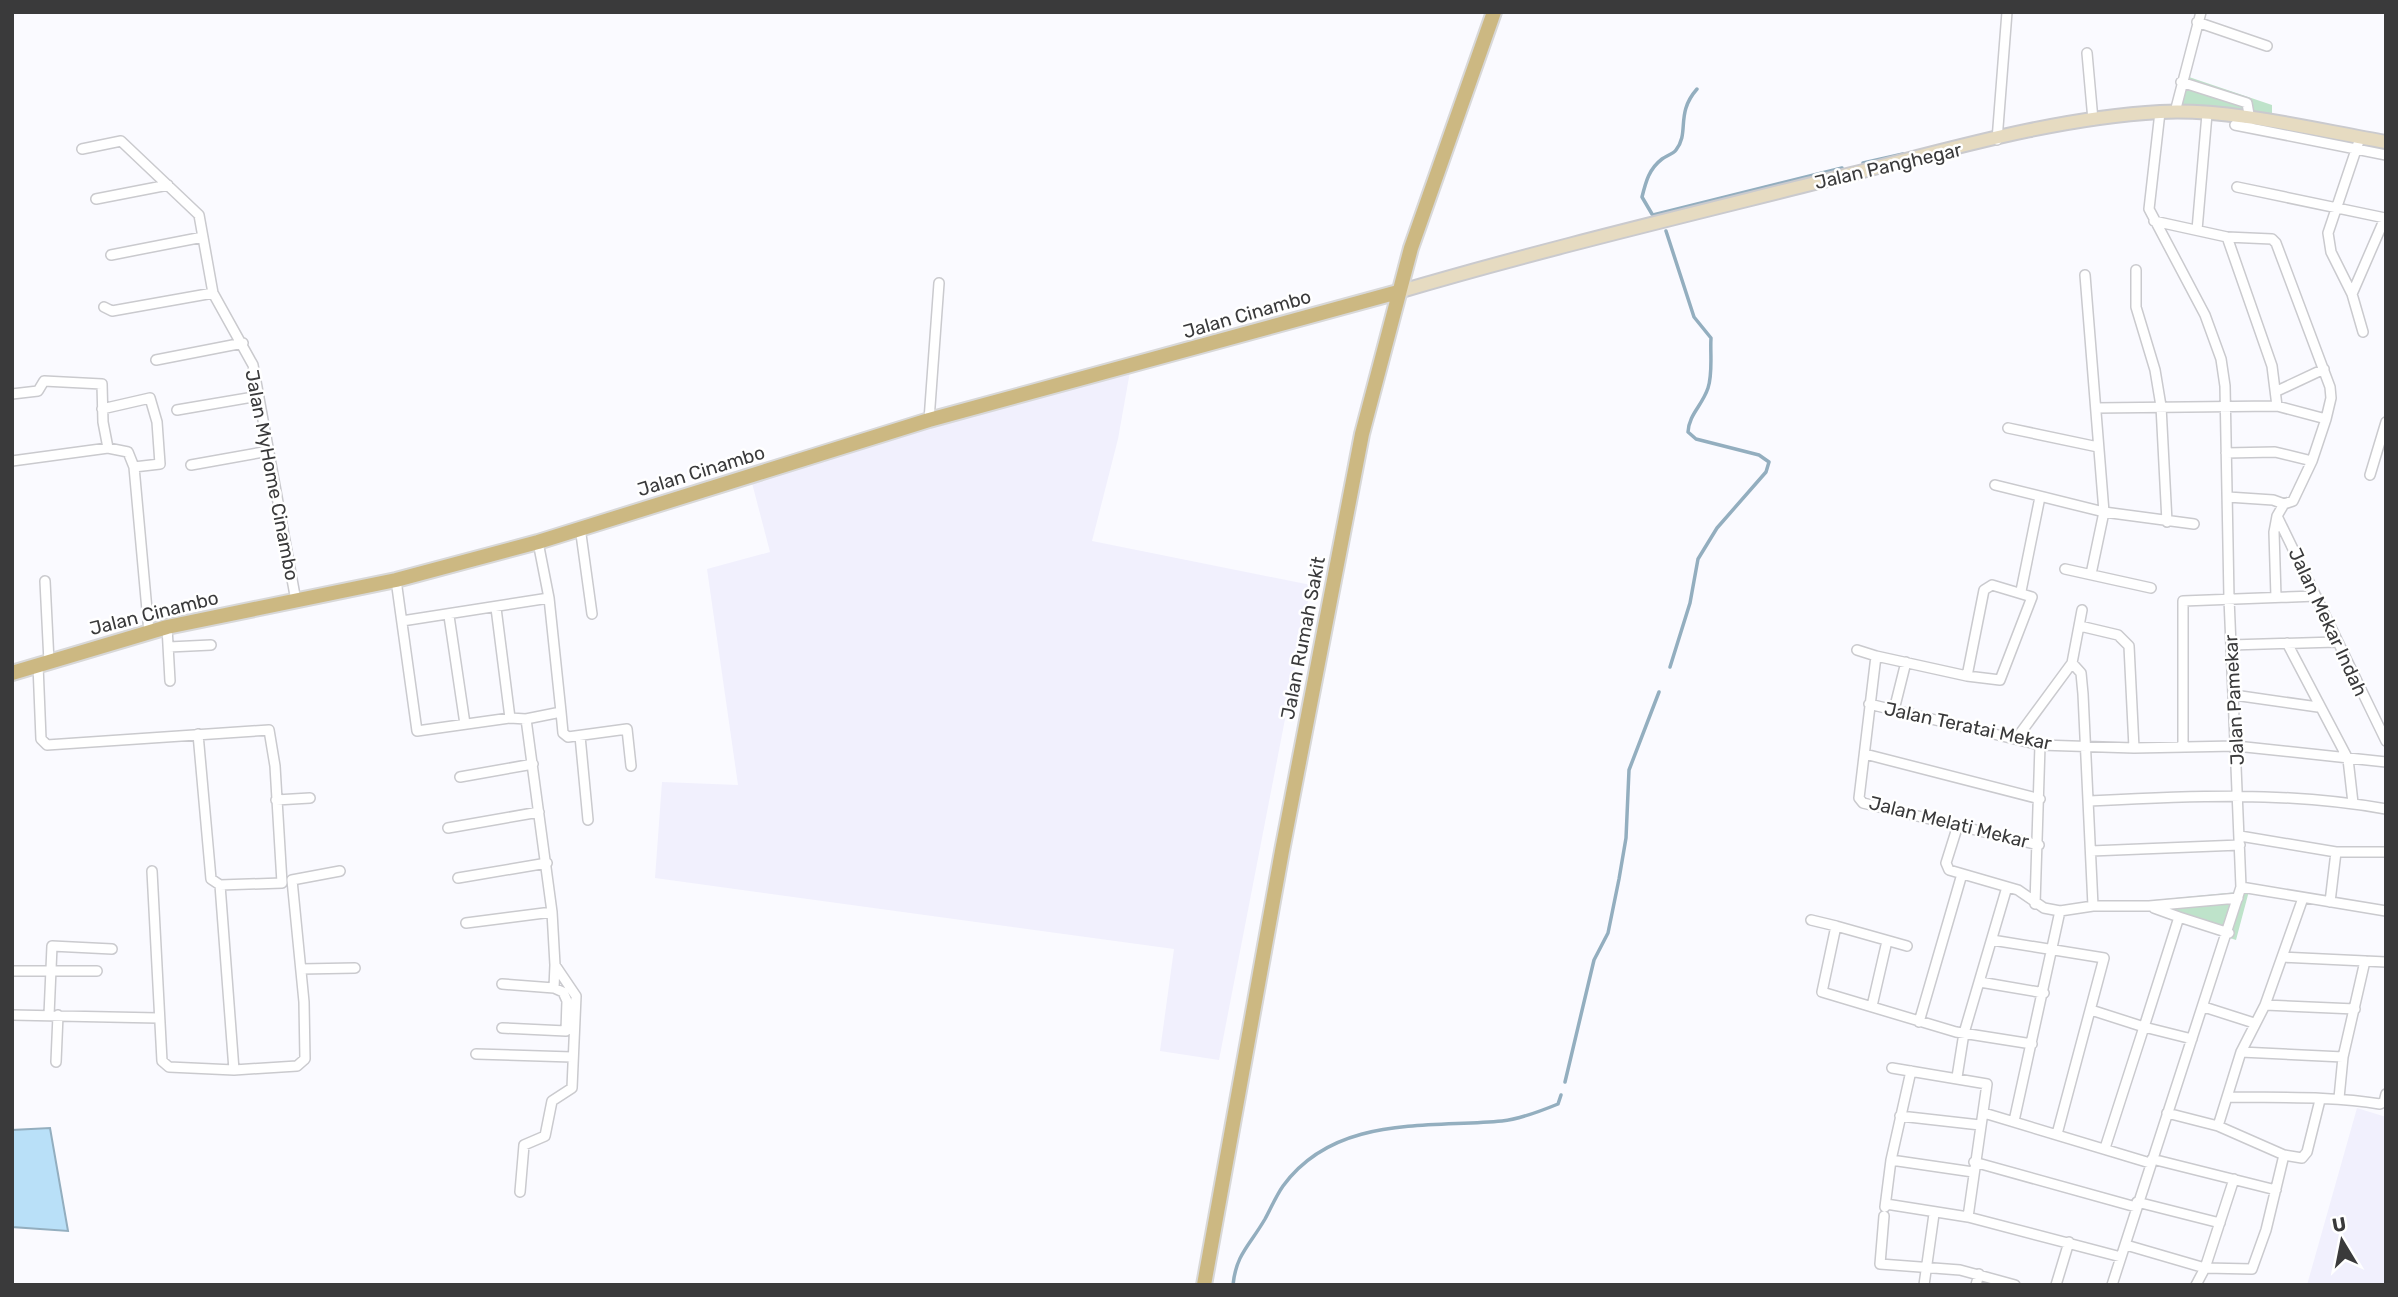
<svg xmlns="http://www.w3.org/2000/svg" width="2398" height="1297" font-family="Rubik,sans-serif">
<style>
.built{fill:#f1f0fd}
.green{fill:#bee3ca}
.water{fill:#b9e0f8;stroke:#93aebf;stroke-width:2}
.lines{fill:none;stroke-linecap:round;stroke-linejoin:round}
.stream{stroke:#93aebf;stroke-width:3.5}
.street-casing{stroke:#cacace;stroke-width:12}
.secondary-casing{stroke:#cacace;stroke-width:16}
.primary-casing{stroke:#d8d8d8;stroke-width:18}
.street{stroke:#fff;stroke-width:9}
.secondary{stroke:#e6dbc1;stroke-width:12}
.primary{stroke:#ccb882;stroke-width:14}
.labels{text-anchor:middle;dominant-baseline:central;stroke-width:5;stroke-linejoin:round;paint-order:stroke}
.street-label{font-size:19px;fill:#3a3a3b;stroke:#fff}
</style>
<rect width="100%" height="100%" fill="#fafaff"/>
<!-- built -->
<path class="built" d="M1131,366L1118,439L1092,541L1311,585L1219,1060L1160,1051L1174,949L655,878L662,782L738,785L707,569L770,552L752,483Z
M2357,1108L2386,1117V1285H2307Z"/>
<!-- green -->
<path class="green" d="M2186,76L2272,105V123L2178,112Z
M2249,891L2236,940L2147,911L2154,900Z"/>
<!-- water -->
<path class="water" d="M50,1128L68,1231L12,1227V1130Z"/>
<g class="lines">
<!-- stream -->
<path class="stream" d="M1863,163L1903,154
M1652,214L1642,197C1646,181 1649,169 1662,159C1666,156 1673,154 1676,150C1690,132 1675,114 1697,89
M1653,215L1842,168
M1666,231L1694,317L1711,338C1710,353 1713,373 1708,388C1702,406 1689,414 1688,432L1696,439L1759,455L1769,462L1766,472L1717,528L1698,559L1690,603L1670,667
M1565,1082L1594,960L1608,933L1619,879L1626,838L1629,770L1659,692
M1233,1285C1236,1254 1250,1245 1265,1219C1271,1208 1276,1196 1283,1186C1335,1115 1426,1128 1502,1121C1521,1119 1541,1111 1558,1104L1561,1095"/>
<defs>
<path id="street" d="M2197,22L2267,46
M2087,53L2093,120
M2181,82L2247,103L2250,120
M2175,112L2201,12
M2235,125L2386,155
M2360,138L2328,233L2331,252L2352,294L2363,332
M1997,140L2007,12
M82,149L121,141L199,215L213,293L253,365L296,601
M2237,187L2385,218L2352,294
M96,199L168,185
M2197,230L2207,114
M2227,237L2272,366L2277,406
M111,255L203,237
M2136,270V307L2155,370L2161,406L2167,522
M2085,275L2104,512L2091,574
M104,307L112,311L213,293
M156,360L243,343
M2277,391L2324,369
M12,394L38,391L44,381L102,384L103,422L108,448
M2096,408L2277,406L2326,419L2331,398L2330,387L2276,243L2272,239L2227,237L2154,221
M102,409L150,398L157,422L160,464L134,467
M177,410L259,396
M929,420L939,283
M2008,428L2098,447
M2226,453L2275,452L2312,461
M12,461L108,448L128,452L134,467L149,632
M191,465L269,451
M2370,475L2386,422
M1995,485L2104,512L2194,524
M2228,497L2273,500L2284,504L2293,501L2312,461L2326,419
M2284,504L2277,516L2386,741
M580,527L592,614
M2065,569L2151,588
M396,580L417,731L510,718L526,719L561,712L549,598L538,542
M45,581L49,662
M2021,591L2040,497
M2276,597L2274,532L2277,516
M496,608L510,718
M449,616L465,724
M402,621L549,598
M2080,626L2118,635L2129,646L2134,748
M167,627L170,681
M2287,643L2348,759L2353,803
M2231,645L2336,642
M169,647L211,645
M1857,650L1876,656
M2072,663L2081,673L2083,694L2093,906
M38,665L41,739L47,745L269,730L275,766L282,883L220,885
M1967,676L2000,680L2032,597L1992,585L1984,590L1967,676L1876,656L1859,798L1863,803L2039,845
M2234,695L2318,707
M1869,704L2040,745L2134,748L2236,746L2386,762
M1894,710L1906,662
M561,712L563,733L568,737L627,729L631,766
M198,734L211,879L220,885L234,1070
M580,736L588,820
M2016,739L2072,663L2082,610
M2183,746V601L2316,596
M1865,754L2040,799
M460,777L533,764
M276,800L310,798
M2090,801C2191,796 2285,791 2386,809
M1958,825L1946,863L1949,870L2018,890L2044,908L2060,911
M448,828L539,812
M2240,836L2336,852L2330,902
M2091,851L2240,845
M2336,852H2386
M152,871L162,1061L169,1067L234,1070L297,1066L305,1059L304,1002L292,880L340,871
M458,878L547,863
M2241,887L2386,911
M2035,904L2040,745
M2154,908L2179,917L2144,1027L2192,1039
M2179,917L2229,933
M1811,920L1836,926
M466,923L552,912
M1992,940L2104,958L2057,1134
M1907,946L1836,926L1822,992L1956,1032L2032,1044
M2283,957L2386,962
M301,969L355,968
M12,971H97
M1980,982L2044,993
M502,984L554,988L555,965
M2265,1005L2355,1009
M1872,1006L1887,941
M2204,1007L2254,1023
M2091,1010L2144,1027L2105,1148
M12,1015L158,1018
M49,1015L52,946L112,949
M1919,1022L1962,874
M502,1028L566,1031L567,1001L563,992L554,988
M2241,1052L2343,1057
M476,1054L572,1057
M56,1062L58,1015
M1892,1068L1987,1084L1968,1217
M1957,1077L1964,1033L2007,887
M2229,1097C2280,1098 2331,1096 2380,1104L2384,1102L2386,1094
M2339,1098L2343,1057L2365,961
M1984,1113L2150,1163
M2167,1113L2218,1126L2284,1155L2302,1158L2307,1152L2320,1100
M1900,1116L1980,1125
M2014,1121L2060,911L2093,906H2149L2238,898
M2218,1126L2241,1052L2265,1005L2303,898
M2152,1159L2276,1190
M1891,1160L1973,1172
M1974,1162L2136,1207
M520,1192L524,1145L545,1136L552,1101L572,1088L576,996L555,965L552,912L526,719
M2137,1202L2220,1223
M1886,1204L1968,1217L2121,1257
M1885,1207L1891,1160L1911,1071
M1884,1216L1880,1264L1960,1270L2015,1285
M2126,1245L2205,1268L2234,1179
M1924,1285L1934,1214
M1976,1285L1979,1274
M2056,1285L2069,1242
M2112,1285L2241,887L2229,598L2225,386L2221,359L2205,315L2149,209L2160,112
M2196,1285L2205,1268L2252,1269L2266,1230L2284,1155"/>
<path id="secondary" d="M1398,292C1544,249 1692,214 1839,177C1944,151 2052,118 2160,112C2230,108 2316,130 2386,142"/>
<path id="primary" d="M12,673L167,627L396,580L538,542L929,420L1398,292
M1204,1285L1282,851L1362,434L1411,248L1494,12"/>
</defs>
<!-- street casing -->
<use href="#street" class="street-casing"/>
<!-- secondary casing -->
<use href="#secondary" class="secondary-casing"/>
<!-- primary casing -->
<use href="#primary" class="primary-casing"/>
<!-- street -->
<use href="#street" class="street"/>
<!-- secondary -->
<use href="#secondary" class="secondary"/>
<!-- primary -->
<use href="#primary" class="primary"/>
</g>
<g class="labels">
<!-- street labels -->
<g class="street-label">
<text transform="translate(1888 166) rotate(-13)">Jalan Panghegar</text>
<text transform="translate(1247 314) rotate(-16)">Jalan Cinambo</text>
<text transform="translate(701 471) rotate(-17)">Jalan Cinambo</text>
<text transform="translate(272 475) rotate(79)">Jalan MyHome Cinambo</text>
<text transform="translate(154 613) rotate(-14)">Jalan Cinambo</text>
<text transform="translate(2328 622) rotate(65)">Jalan Mekar Indah</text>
<text transform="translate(1303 638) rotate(-79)">Jalan Rumah Sakit</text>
<text transform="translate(2234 700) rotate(-93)">Jalan Pamekar</text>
<text transform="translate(1968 726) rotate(12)">Jalan Teratai Mekar</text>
<text transform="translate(1949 822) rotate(14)">Jalan Melati Mekar</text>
</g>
</g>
<!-- border -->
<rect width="2398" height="1297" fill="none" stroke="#3a3a3b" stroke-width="28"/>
<!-- north arrow -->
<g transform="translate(2342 1241) rotate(350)" stroke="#ffffff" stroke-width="5" paint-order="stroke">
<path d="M0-5L12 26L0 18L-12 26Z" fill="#3a3a3b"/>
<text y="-10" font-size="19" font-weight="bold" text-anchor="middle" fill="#3a3a3b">U</text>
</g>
</svg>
